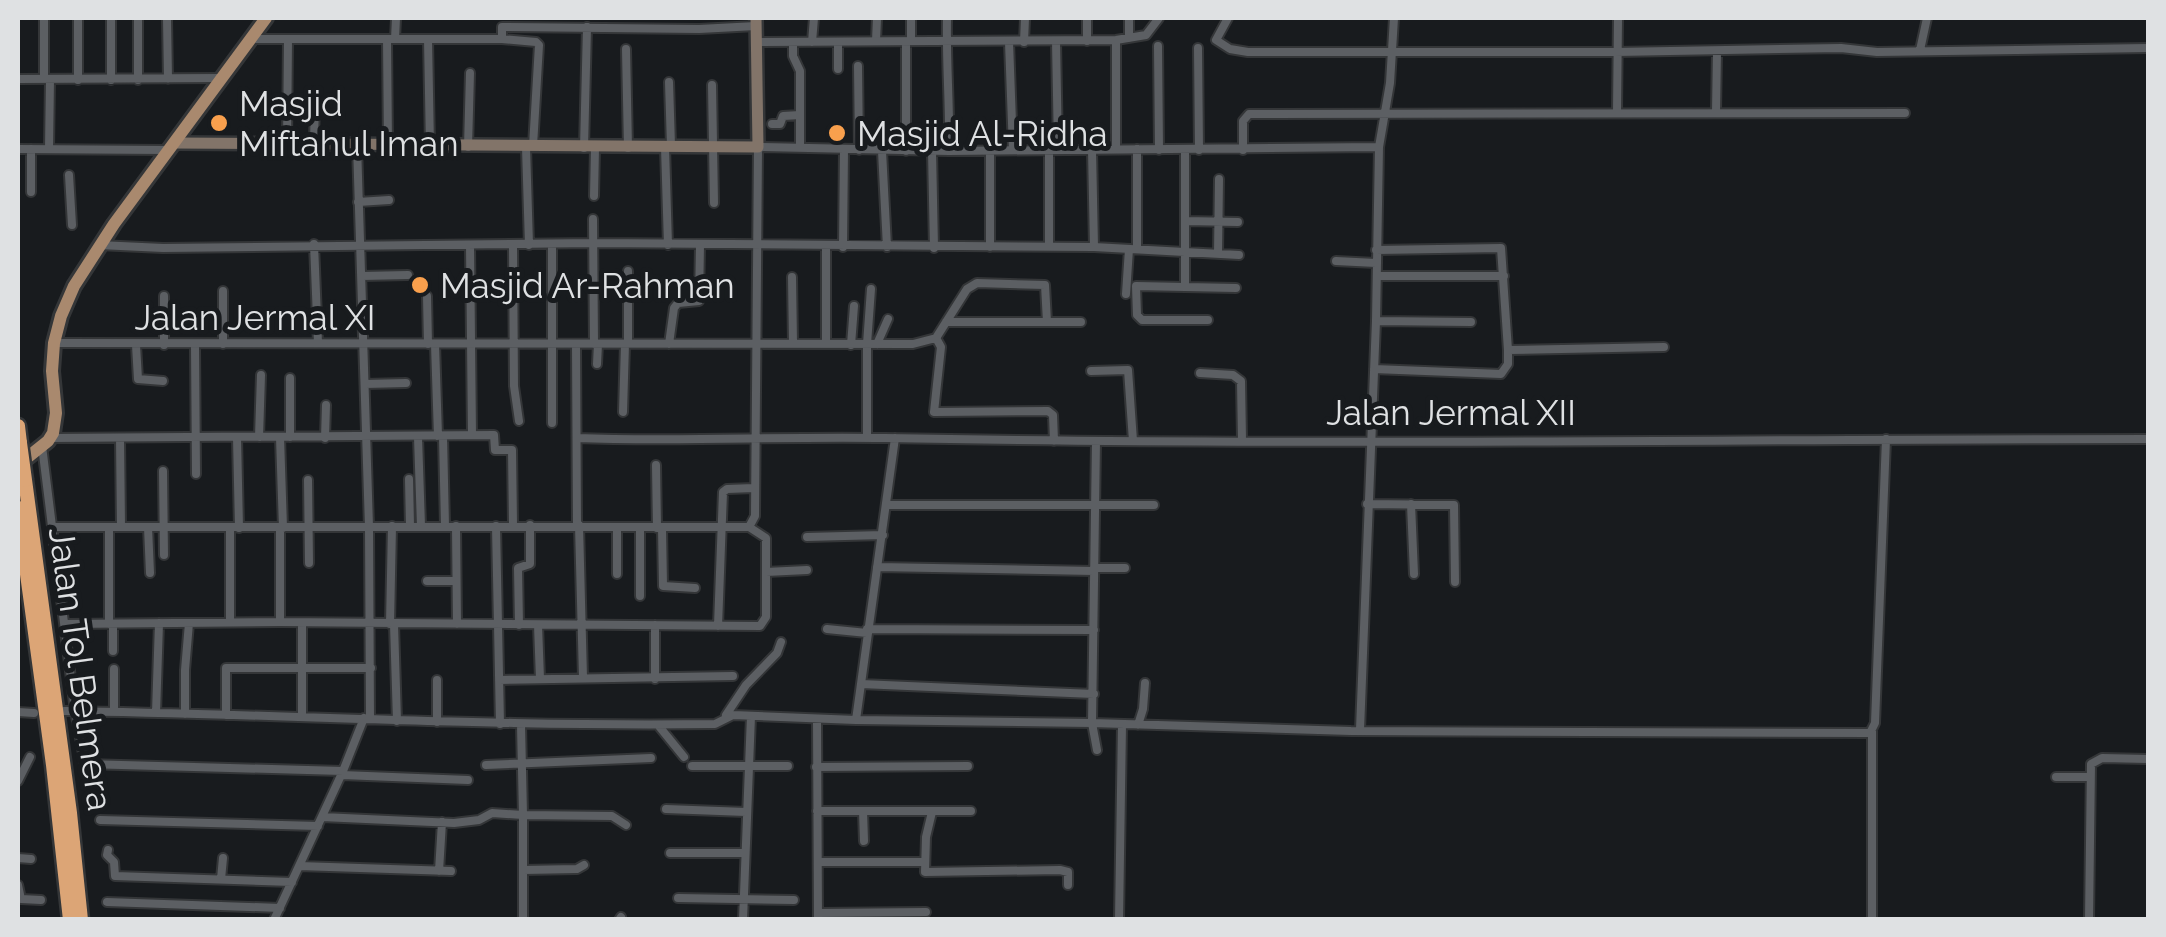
<svg xmlns="http://www.w3.org/2000/svg" width="2166" height="937" font-family="Raleway,sans-serif">
<style>
.lines{fill:none;stroke-linecap:round;stroke-linejoin:round}
.street-casing{stroke:#343638;stroke-width:12}
.secondary-casing{stroke:#343638;stroke-width:16}
.primary-casing{stroke:#343638;stroke-width:18}
.highway-casing{stroke:#343638;stroke-width:19}
.street{stroke:#5c5f63;stroke-width:8}
.secondary{stroke:#827469;stroke-width:11}
.primary{stroke:#a9896e;stroke-width:12}
.highway{stroke:#dca576;stroke-width:14}
.highway-bridge-casing{stroke:#343638;stroke-width:19;stroke-linecap:butt}
.highway-bridge{stroke:#dca576;stroke-width:14}
.poi-dot{fill:#f9a04d;stroke:#181b1e;stroke-width:4}
.labels{text-anchor:middle;dominant-baseline:central;stroke-width:10;stroke-linejoin:round;paint-order:stroke}
.poi-label{font-size:35px;fill:#dfe1e3;stroke:#181b1e;text-anchor:start}
.street-label{font-size:35px;fill:#dfe1e3;stroke:#181b1e}
</style>
<rect width="100%" height="100%" fill="#181b1e"/>
<g class="lines">
<defs>
<path id="street" d="M44,18V79
M111,18V80
M138,18V80
M167,18L168,79
M947,18C946,63 950,106 949,151
M1087,18V41
M1228,18L1216,40L1230,49L1248,52H1616L1841,48L1877,52L2148,48
M1129,38V18
M252,39H502V27L699,29L756,26
M387,39L388,146
M395,39L396,18
M428,39L430,147
M502,39L536,42L539,45L533,146
M1116,40V148
M876,41L877,18
M911,41V18
M1056,41L1058,149
M757,42L1116,40L1146,35L1159,18
M812,42L814,18
M838,42V69
M906,42V151
M1009,42L1013,150
M1024,42L1025,18
M1158,46L1159,150
M1198,48L1199,150
M626,49L628,148
M1920,50L1927,18
M858,66L859,150
M18,79L222,78
M78,80V18
M669,82L671,146
M712,85L714,203
M1617,112L1618,18
M1716,112L1717,51
M800,115V147
M772,124H780L783,116L800,115V71L793,56V42
M314,144L315,99
M287,145L288,39
M357,145L369,527L370,719
M468,147L470,73
M526,147L529,245
M665,147L668,245
M584,148L587,27
M18,149L168,150
M49,149L50,79
M1049,149V246
M1092,150L1094,247
M1185,150V287L1136,286L1137,315L1142,320H1208
M1243,150V121L1249,114L1905,113
M882,151L887,247
M932,151L934,248
M990,151V247
M69,175L72,225
M31,192V149
M594,196L595,148
M358,202L389,200
M593,219L594,344
M1185,221L1238,222
M314,244L318,343
M99,245L163,248L594,243L1094,247L1239,255
M470,245L472,435
M513,245L514,386L519,421
M843,247L844,149
M1137,249V149
M1376,250L1501,248L1508,350
M1218,254L1219,179
M1336,261L1376,263
M362,276L408,275
M1377,276H1504
M792,277L793,344
M1185,287L1236,288
M223,291V344
M1126,294L1129,249
M427,296L428,344
M1376,321L1471,322
M946,322H1081
M936,338L941,347L934,412L1048,411L1053,415L1054,441
M54,343L913,344L936,338L967,289L977,283L1045,285L1047,322
M435,344L438,436
M576,344L577,525
M628,344V271
M669,344L674,308L678,303L699,301L700,245
M826,344V247
M877,344L888,319
M136,345L138,379L163,381
M164,345V296
M195,345L196,474
M851,345L854,306
M597,364L598,344
M1374,369L1501,374L1508,364V350L1664,347
M1091,371L1128,370L1133,441
M1200,373L1233,375L1241,381L1242,440
M365,384L406,383
M623,412L625,344
M552,423V244
M443,436L445,526
M237,437L239,528
M259,437L261,375
M280,437L283,528
M290,437V378
M418,437L421,526
M51,438L494,435L495,450H512L513,525
M120,438L121,527
M325,438L326,405
M577,438C680,442 782,436 885,438C1306,446 1727,439 2148,439
M867,438V344L871,289
M42,446L75,711L85,764L343,771
M656,465L657,528
M163,471L164,555
M409,479L410,526
M308,480L309,563
M1367,504L1454,505L1455,582
M1411,504L1414,574
M887,505H1154
M579,525L583,678
M456,526L457,624
M496,526L500,724
M53,527H749L755,516L758,147L949,151L1379,147
M148,527L150,573
M617,527V574
M280,528V622
M640,528V596
M662,528L663,586L695,588
M807,537L883,535
M877,567L1094,571
M1094,568H1125
M766,572L807,570
M427,581H456
M230,622V528
M66,624L280,622L760,626L766,617V538L749,527
M109,624V528
M390,624L392,526
M394,624L397,721
M519,625L518,568L530,564V525
M538,625L540,679
M655,625V679
M718,626L723,492L727,489L754,488
M827,629L867,633
M867,629L1094,630
M113,651V624
M114,669V712
M437,680V722
M499,680L733,676
M861,684L1094,694
M64,711C281,714 497,727 715,724L733,715L856,720L895,438
M18,712L34,713
M156,713L159,623
M185,714V670L189,623
M226,715V668H371
M726,715L746,685L777,653L781,642
M302,716V623
M817,719L818,920
M856,720L1092,723L1096,441
M658,725L684,757
M1138,725L1143,709L1145,683
M1360,730L1376,321L1379,147L1390,83L1394,18
M1097,750L1092,723L1351,731L1870,733L1875,723L1886,439
M486,765L651,758
M692,766H788
M816,767L968,766
M342,775L468,780
M2056,777H2089
M18,781L30,757
M666,809L746,812
M817,811H971
M863,811L864,841
M932,812L926,837L925,872L1060,870L1068,872V885
M322,817L454,823L479,820L492,813L523,815L521,725
M100,820L318,826
M108,850L107,855L114,862L115,876L292,882
M670,853H744
M18,858L31,859
M818,862H924
M299,866L451,871
M523,870L577,869L584,865
M439,871L442,822
M221,879L223,858
M18,885L21,899L41,900
M678,898L794,900
M107,902L280,908
M818,913L926,912
M274,920L343,771L364,718
M523,920V815L612,816L626,825
M619,920L621,917
M743,920L751,716
M1119,920L1122,725
M1872,920V731
M2089,920L2091,764L2102,758L2148,759"/>
<path id="secondary" d="M174,143L758,147L756,18"/>
<path id="primary" d="M18,465L48,441L53,433L56,413L52,371L54,343L61,316L74,286L114,224L266,18"/>
<path id="highway" d="M18,426L20,443
M25,480L70,813L81,920
M18,508L53,765L70,920"/>
</defs>
<!-- street casing -->
<use href="#street" class="street-casing"/>
<!-- secondary casing -->
<use href="#secondary" class="secondary-casing"/>
<!-- primary casing -->
<use href="#primary" class="primary-casing"/>
<!-- highway casing -->
<use href="#highway" class="highway-casing"/>
<!-- street -->
<use href="#street" class="street"/>
<!-- secondary -->
<use href="#secondary" class="secondary"/>
<!-- primary -->
<use href="#primary" class="primary"/>
<!-- highway -->
<use href="#highway" class="highway"/>
<defs>
<path id="highway-bridge" d="M20,443L25,480"/>
</defs>
<!-- highway-bridge casing -->
<use href="#highway-bridge" class="highway-bridge-casing"/>
<!-- highway-bridge -->
<use href="#highway-bridge" class="highway-bridge"/>
</g>
<!-- markers -->
<g class="poi-dot">
<circle cx="219" cy="123" r="10"/>
<circle cx="837" cy="133" r="10"/>
<circle cx="420" cy="285" r="10"/>
</g>
<g class="labels">
<!-- poi labels -->
<g class="poi-label">
<text x="239" y="103">Masjid<tspan x="239" dy="40">Miftahul Iman</tspan></text>
<text x="857" y="133">Masjid Al-Ridha</text>
<text x="440" y="285">Masjid Ar-Rahman</text>
</g>
<!-- street labels -->
<g class="street-label">
<text x="255" y="317">Jalan Jermal XI</text>
<text x="1451" y="412">Jalan Jermal XII</text>
<text transform="translate(81 669) rotate(82)">Jalan Tol Belmera</text>
</g>
</g>
<!-- border -->
<rect width="2166" height="937" fill="none" stroke="#dfe1e3" stroke-width="40"/>
</svg>
